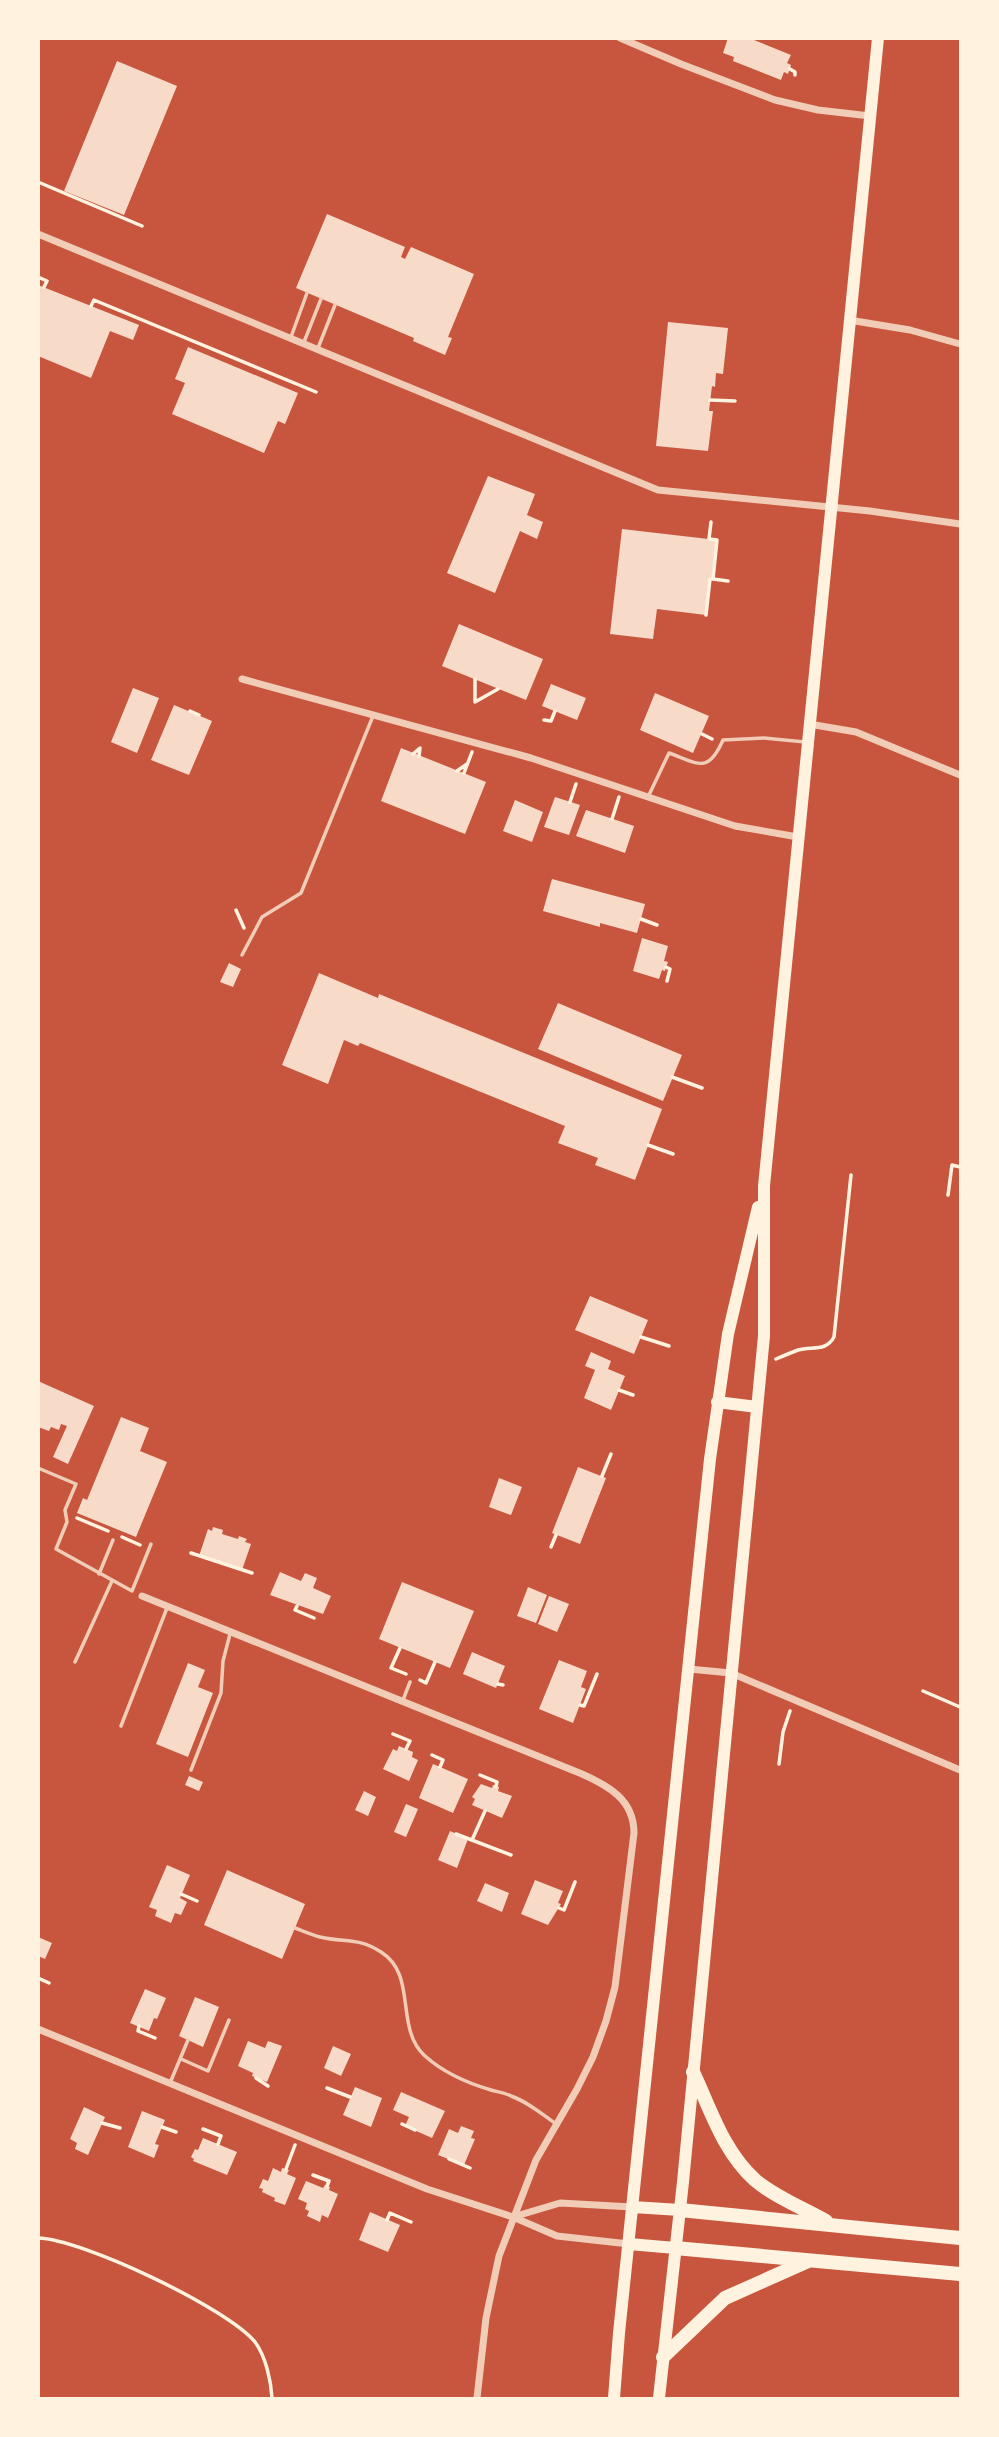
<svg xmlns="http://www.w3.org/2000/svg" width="999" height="2437" font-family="'Sofia Sans Condensed',sans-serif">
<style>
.building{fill:#f7dbc8}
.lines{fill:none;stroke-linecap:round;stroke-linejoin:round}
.path{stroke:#fff3e0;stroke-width:3.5}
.service{stroke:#f1ccb7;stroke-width:3.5}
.minor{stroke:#f1ccb7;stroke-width:7}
.trunk{stroke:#fff3e0;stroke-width:12}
.motorway{stroke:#fff3e0;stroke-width:14}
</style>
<rect width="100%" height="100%" fill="#c8553d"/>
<!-- building -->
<path class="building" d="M728,38H749L791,55L787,63L791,65L788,74L784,72L781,80L733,61L734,57L723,53Z
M117,61L177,86L124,215L64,191Z
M327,214L405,247L401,257L405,259L411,247L474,274L448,337L452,338L445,355L413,341L414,338L296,288Z
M38,285L139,325L133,340L110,331L91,378L38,356Z
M668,322L728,328L723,374L716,373L715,387L712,386L709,411H713L708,451L656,446Z
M188,347L298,393L285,424L278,421L264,453L172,414L185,383L175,379Z
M488,476L535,494L527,515L543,522L537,539L520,531L495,593L447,573Z
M622,529L717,540L713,579H710L706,615L657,609L653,639L610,634Z
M459,624L543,659L526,700L442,666Z
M551,684L586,698L577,720L542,706Z
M133,688L159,698L137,753L111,742Z
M655,693L709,716L693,753L640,730Z
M174,705L212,721L189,775L151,760Z
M401,748L486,782L465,834L381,801Z
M555,797L580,805L569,835L544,827Z
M515,800L543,812L532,842L503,831Z
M586,810L634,826L625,853L576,836Z
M552,879L645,904L637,933L600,923V927L543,911Z
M642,938L668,946L664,961L668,962L666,967L665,971L662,970L659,979L633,971Z
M229,963L241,969L233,987L220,982Z
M319,973L378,998L379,994L662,1109L635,1180L595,1165L598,1158L558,1143L565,1126L360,1043L358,1046L344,1040L328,1084L282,1065Z
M558,1003L682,1055L663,1101L538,1049Z
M590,1296L648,1320L634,1354L575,1330Z
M591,1352L611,1361L608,1369L625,1376L611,1410L584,1398L595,1370L585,1366Z
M38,1381L94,1406L68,1464L53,1457L67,1426L61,1424L59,1430L51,1427L49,1431L38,1427Z
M121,1417L149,1428L140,1451L167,1462L136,1537L77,1513L83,1498L87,1500Z
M578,1467L606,1478L580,1544L552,1533Z
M499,1478L522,1487L511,1515L489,1507Z
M213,1527L223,1530L222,1534L238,1539L239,1536L247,1539L245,1542L251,1544L242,1570L199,1556L208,1529L212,1531Z
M280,1572L301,1581L305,1573L317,1578L313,1588L331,1596L323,1614L270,1595Z
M402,1582L474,1611L450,1668L379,1639Z
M528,1587L547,1595L536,1623L517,1616Z
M549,1596L569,1604L557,1632L538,1624Z
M472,1652L505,1666L496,1688L463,1674Z
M559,1660L587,1671L581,1687L586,1689L573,1723L539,1709Z
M188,1663L205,1670L198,1687L213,1693L188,1757L156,1744Z
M399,1746L413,1752L412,1757L418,1760L409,1781L383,1769L393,1749L397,1751Z
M433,1764L468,1779L453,1813L419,1798Z
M189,1776L203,1782L199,1791L185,1785Z
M481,1784L492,1788L493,1785L499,1787L498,1791L512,1796L502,1818L472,1805L475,1799L472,1797Z
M364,1791L376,1797L368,1816L355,1810Z
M406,1804L418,1809L406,1837L394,1832Z
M450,1831L468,1839L457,1868L438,1860Z
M167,1865L190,1875L180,1898L187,1902L181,1915L175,1913L171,1923L155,1916L157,1910L149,1907Z
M227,1870L305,1904L282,1959L204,1925Z
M535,1880L563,1891L558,1903L561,1904L548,1925L521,1914Z
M485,1883L509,1893L502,1912L477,1901Z
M38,1937L52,1943L45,1959L38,1956Z
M145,1989L166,1998L157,2019L154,2018L149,2031L130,2023Z
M195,1997L219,2007L203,2047L179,2036Z
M248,2041L265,2048L268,2041L282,2046L267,2082L252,2076L253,2073L238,2066Z
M333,2046L351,2054L341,2076L324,2068Z
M355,2087L382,2098L371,2127L343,2115Z
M401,2092L445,2111L432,2138L405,2126L409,2117L393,2110Z
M84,2107L105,2117L88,2155L75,2149L77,2143L70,2139Z
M142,2111L165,2120L155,2144L159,2145L154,2158L128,2147Z
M461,2126L474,2131L471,2138L475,2139L464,2165L438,2155L449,2129L458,2133Z
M203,2138L237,2152L227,2175L193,2161L194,2159L191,2157L195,2149L198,2150Z
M273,2168L281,2172L282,2168L289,2170L287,2174L296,2178L285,2205L274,2201L275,2198L262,2192L263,2189L259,2188L263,2179L268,2181Z
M306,2181L323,2188L325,2185L330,2187L329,2190L338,2194L328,2218L322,2215L320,2222L307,2216L309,2211L305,2209L307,2203L298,2199Z
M370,2212L400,2225L388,2252L359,2240Z"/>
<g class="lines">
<!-- path -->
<path class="path" d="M790,69L795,72V75
M38,182L142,226
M38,277L47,281L44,287
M91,306L94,300L316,392
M710,400L735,401
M713,579L728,581
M706,615L710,579H713L717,540L709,539L711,522
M475,679V702L498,689
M190,711L199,715
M544,720L551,721L555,711
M702,734L712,739
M413,754L420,748L419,756
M457,771L467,764
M464,773L472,752
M570,802L576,784
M612,819L619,797
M236,910L244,928
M641,919L657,925
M666,967L670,969L667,981
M672,1077L702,1088
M648,1145L673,1154
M948,1195L952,1165L960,1167
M641,1337L669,1346
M776,1359C783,1356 790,1353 798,1350C812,1346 826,1352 834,1337L851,1175
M619,1390L633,1395
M602,1476L611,1454
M77,1518L108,1531
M122,1537L140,1545
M551,1547L556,1535
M191,1553L252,1573
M297,1606L295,1610L314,1618
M400,1648L391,1668L406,1674
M420,1680L426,1683L435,1662
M498,1684L503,1685
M923,1691L960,1707
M580,1705L584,1706L597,1674
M393,1734L410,1741L406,1749
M432,1755L443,1760L440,1767
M779,1764L783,1732L790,1711
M480,1775L497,1782L496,1786
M456,1834L511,1855
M472,1840L485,1811
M181,1894L197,1901
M559,1908L564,1910L575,1882
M38,1978L49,1983
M139,2026L138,2031L155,2038
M256,2078L268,2086
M327,2088L350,2097
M102,2123L120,2128
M402,2124L415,2130
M162,2127L176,2132
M203,2129L221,2136L218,2144
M449,2159L470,2168
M286,2169L295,2145
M313,2175L329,2181L327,2186
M387,2220L390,2213L411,2222
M38,2238C82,2239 227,2308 255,2342C266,2357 271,2381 272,2398"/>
<!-- service -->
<path class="service" d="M291,337L307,293
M304,342L321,299
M318,348L335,305
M648,797L669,753C699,764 708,774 723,740L764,738L805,742
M242,955L262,917L301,893L373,716
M38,1468L76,1484L65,1510L67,1522L56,1549L132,1591L151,1544
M99,1574L113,1540
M75,1662L112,1581
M403,1700L410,1682
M121,1726L167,1608
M191,1770L221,1693L223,1661L230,1634
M295,1928C303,1931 312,1935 320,1937C345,1943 358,1937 381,1952C418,1975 394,2028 425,2056C444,2073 467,2083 491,2090C498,2092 505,2093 511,2096C528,2102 542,2114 556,2124
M181,2059L208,2071L229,2020
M170,2083L188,2040"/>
<!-- minor -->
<path class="minor" d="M620,38L681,64L775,100L818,110L870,116
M38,234L658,490L870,511L960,524
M849,320L910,330L960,344
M242,679L531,758L735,826L798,837
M809,724L856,732L960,775
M142,1596L582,1774C609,1786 634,1800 634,1833L615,1987L606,2021L593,2057L577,2089L536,2160L499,2256L486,2318L477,2398
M689,1669L731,1673L960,1770
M38,2029L427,2189L513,2217L557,2236L629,2244
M513,2217L560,2203L632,2207"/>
<!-- trunk -->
<path class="trunk" d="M717,1402L757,1407
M633,2207L680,2210
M629,2244L675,2248
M614,2398L619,2333L710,1459L728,1334L758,1207
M659,2398L683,2182L764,1336V1186L878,38"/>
<!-- motorway -->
<path class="motorway" d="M693,2072C711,2110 723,2151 755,2180C775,2197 803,2208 826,2221
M680,2210L960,2238
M675,2248L960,2274
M663,2357L725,2298L808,2261"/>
</g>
<!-- border -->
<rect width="999" height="2437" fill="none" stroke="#fff3e0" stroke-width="80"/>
</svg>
